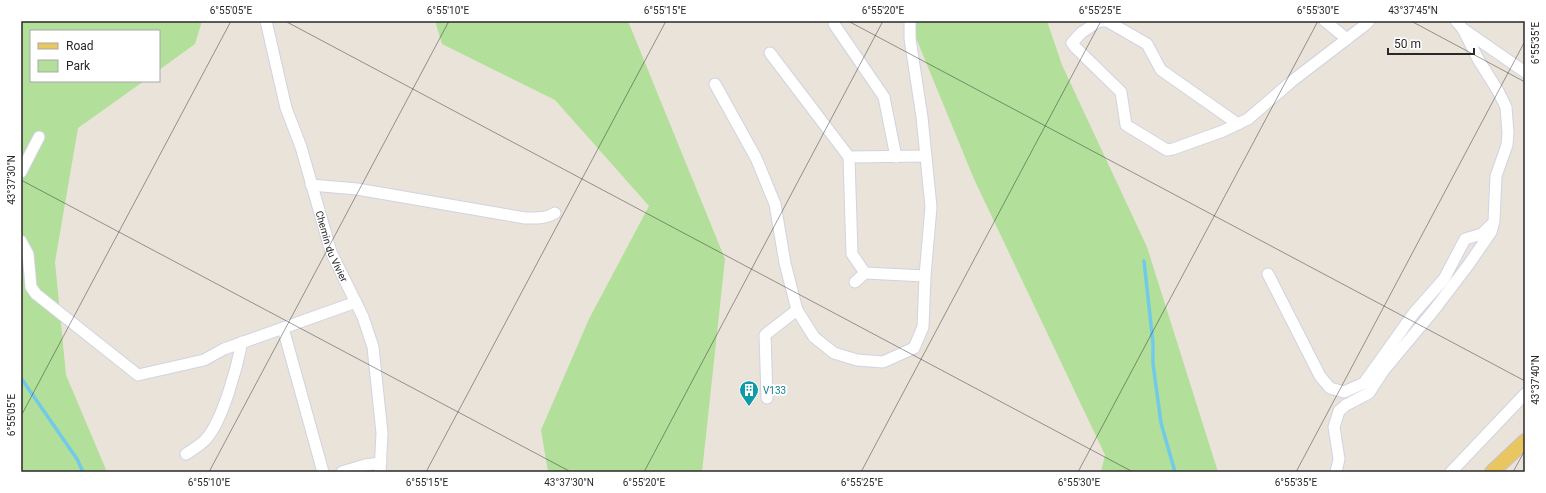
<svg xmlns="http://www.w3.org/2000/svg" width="1546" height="493" font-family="Roboto,sans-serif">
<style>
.green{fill:#b2df99}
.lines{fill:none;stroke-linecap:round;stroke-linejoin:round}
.stream{stroke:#71cbe8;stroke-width:3.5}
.minor-casing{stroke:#d0d3e1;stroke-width:13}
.major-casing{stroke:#c3c3c3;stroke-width:16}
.minor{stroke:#fff;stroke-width:11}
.major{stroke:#e9c660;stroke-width:14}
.ticks{fill:none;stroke:#282828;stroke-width:1;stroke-opacity:0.45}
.labels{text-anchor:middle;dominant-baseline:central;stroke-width:4;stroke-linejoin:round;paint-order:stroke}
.street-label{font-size:10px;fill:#282828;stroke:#fff}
.culture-label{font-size:10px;fill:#0d838f;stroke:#fff;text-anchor:start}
.neatline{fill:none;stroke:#282828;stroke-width:1.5}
.ticks-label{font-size:10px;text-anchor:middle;fill:#282828}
</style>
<rect width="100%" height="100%" fill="#eae3da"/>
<!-- green -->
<path class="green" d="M21,21H202L195,44L159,70V31H31V81H144L78,128L55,262L66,375L107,472H21Z
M435,21H628L725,259L702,472H548L541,430L589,319L649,206L555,100L442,44Z
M909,21H1047L1062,65L1147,247L1218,472H1101L1105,455L974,179Z"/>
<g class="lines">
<!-- stream -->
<path class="stream" d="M1144,261L1153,343V364L1161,423L1175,472
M21,378L77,459L83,472"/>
<defs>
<g id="minor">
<path id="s1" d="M266,21L286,108L301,147L331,252L363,317L373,347L382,433L380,472"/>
<path d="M1099,21L1081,33L1072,43L1075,47L1121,92L1126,125L1167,150L1173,149L1223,131L1248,119L1292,81L1365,25L1369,21"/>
<path d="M1101,21H1107L1147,44L1161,70L1238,124"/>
<path d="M1325,21L1347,39"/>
<path d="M1456,21L1463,29L1525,72"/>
<path d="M834,24L884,97L896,157"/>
<path d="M770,53L849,157"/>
<path d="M715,84L756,158L775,204L785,263L797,310L814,337L834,353L857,360L883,362L914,348L923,327L925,276L931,207L922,117L910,39V21"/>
<path d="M21,172L39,137"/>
<path d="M311,185L357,189L525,218C536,218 545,219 555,213"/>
<path d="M21,241L28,254L31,287L36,294L138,375L204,360L224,349L356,302"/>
<path d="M1268,274L1320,376L1330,388L1344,392L1364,383L1414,313L1444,279L1465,239L1482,234L1491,225"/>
<path d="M925,276L865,273L852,254L849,157L926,156"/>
<path d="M855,282L865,273"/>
<path d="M283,328L323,472"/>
<path d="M767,398L765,335L797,310"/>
<path d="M186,454C193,449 201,445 206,439C223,420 237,367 242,342"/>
<path d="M342,472L365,465L381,463"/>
<path d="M1336,472L1339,459L1334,427L1339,411L1346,405L1369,393L1384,370L1434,310L1469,264L1491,232L1494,221L1496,176L1507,145L1508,133L1506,107L1498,91L1478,59L1463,29"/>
<path d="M1451,472L1525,394"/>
</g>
<path id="major" d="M1492,472L1525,441"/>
</defs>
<!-- minor casing -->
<use href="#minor" class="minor-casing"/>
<!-- major casing -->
<use href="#major" class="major-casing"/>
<!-- minor -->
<use href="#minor" class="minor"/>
<!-- major -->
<use href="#major" class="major"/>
</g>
<!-- ticks -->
<path class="ticks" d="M285,21L1133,472M848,21L1525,381M1411,21L1525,82M21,180L571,472M21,416L231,21M209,472L449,21M426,472L666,21M644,472L883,21M861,472L1101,21M1078,472L1318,21M1296,472L1525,41M1513,472L1525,450"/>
<!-- icons -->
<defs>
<symbol id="building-pin" viewBox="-11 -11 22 30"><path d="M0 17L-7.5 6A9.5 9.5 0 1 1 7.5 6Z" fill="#0f9aa8" stroke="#fff"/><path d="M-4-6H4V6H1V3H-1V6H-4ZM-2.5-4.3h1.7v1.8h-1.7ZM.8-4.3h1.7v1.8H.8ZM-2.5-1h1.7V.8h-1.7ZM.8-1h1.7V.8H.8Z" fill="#fff"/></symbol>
</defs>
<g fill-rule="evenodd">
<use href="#building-pin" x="738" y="379" width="22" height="30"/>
</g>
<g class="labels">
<!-- street labels -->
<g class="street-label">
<text stroke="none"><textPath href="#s1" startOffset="235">Chemin du Vivier</textPath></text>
</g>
<!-- culture labels -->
<g class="culture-label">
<text x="763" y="390">V133</text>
</g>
</g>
<!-- border -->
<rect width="1546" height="493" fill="none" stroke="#ffffff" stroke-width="44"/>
<!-- legend -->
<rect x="30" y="30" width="130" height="52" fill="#ffffff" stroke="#a9a9a9"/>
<rect x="38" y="43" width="20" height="6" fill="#e9c660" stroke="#a9a9a9"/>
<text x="66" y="50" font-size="12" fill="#282828">Road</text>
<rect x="38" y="60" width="20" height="12" fill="#b2df99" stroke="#a9a9a9"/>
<text x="66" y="70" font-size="12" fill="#282828">Park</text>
<!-- scale -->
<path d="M1388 48v6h86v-6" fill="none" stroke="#282828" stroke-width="2"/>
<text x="1394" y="48" font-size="12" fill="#282828" stroke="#ffffff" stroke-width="3" paint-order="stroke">50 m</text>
<rect x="22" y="22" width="1502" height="449" class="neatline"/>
<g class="ticks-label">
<text x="231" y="14">6°55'05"E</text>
<text x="448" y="14">6°55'10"E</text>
<text x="665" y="14">6°55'15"E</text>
<text x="883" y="14">6°55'20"E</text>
<text x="1100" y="14">6°55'25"E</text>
<text x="1318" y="14">6°55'30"E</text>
<text x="1413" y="14">43°37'45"N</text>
<text transform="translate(1535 43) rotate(-90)" y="4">6°55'35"E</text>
<text transform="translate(11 180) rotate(-90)" y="4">43°37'30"N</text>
<text transform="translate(1535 380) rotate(-90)" y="4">43°37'40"N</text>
<text transform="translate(11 415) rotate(-90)" y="4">6°55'05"E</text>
<text x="209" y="486">6°55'10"E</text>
<text x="427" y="486">6°55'15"E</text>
<text x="569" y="486">43°37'30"N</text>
<text x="644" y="486">6°55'20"E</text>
<text x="862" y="486">6°55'25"E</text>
<text x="1079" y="486">6°55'30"E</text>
<text x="1296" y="486">6°55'35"E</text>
</g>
</svg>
